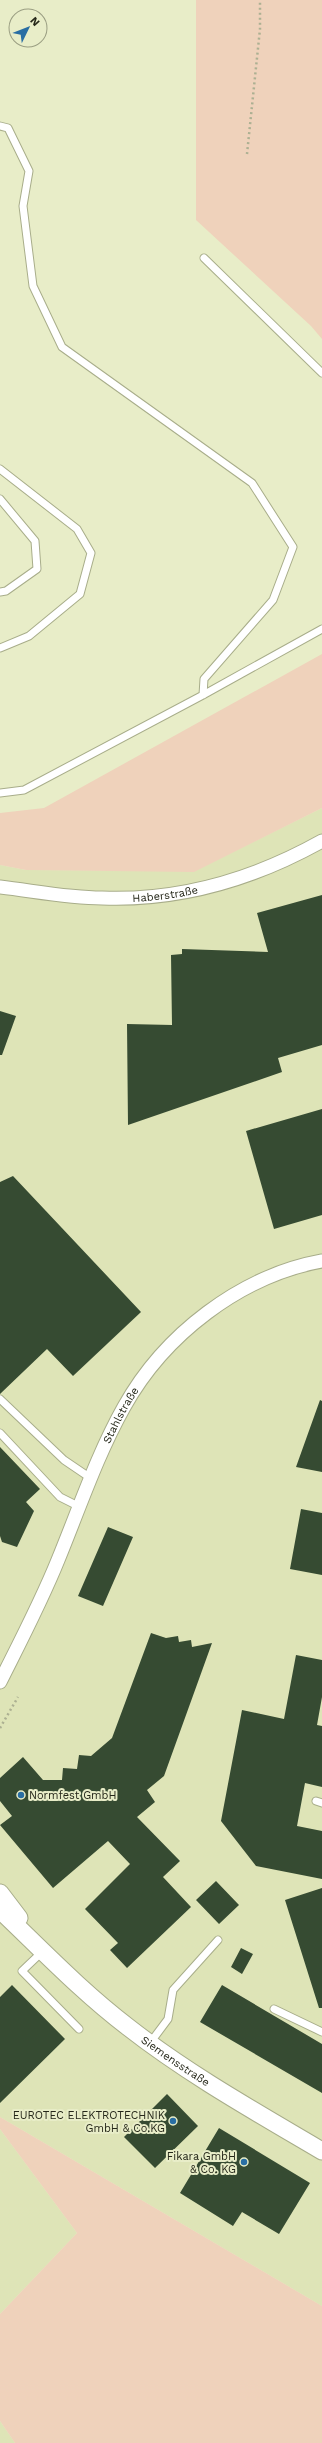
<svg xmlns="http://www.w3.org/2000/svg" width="322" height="2443" font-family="'Work Sans',sans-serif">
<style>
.built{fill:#dee4b7}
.green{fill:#efd2bb}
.building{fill:#364b32}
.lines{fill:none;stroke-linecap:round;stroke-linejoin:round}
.service-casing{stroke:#a8ad8a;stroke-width:9}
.minor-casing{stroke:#a8ad8a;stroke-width:15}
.tertiary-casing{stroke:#a8ad8a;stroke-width:19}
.path{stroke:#acb092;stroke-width:2.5;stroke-dasharray:2 3;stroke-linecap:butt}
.service{stroke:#fff;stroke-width:7}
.minor{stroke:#fff;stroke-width:13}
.tertiary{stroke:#fff;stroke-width:17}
.poi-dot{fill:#296ea3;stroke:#e8edc8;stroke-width:1.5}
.labels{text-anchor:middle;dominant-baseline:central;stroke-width:4;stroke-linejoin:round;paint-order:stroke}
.street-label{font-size:11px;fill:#252719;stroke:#e8edc8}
.poi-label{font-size:11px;fill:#252719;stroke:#e8edc8;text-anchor:end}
</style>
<rect width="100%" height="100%" fill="#e8edc8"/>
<!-- built -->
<path class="built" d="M322,808V2306L0,2117V865L26,870L194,871Z
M0,2129L77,2233L0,2314Z
M0,2421L15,2443H0Z"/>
<!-- green -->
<path class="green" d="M196,0H322V339L311,326L196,220Z
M322,654V808L194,872L26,870L0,865V813L44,808Z
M0,2117L322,2306V2443H15L0,2421V2314L77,2233L0,2129Z"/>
<!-- building -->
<path class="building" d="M322,895V1045L278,1058L282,1072L128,1125L127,1024L172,1025L171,955L182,954V949L268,952L257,913Z
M0,1011L16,1016L2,1055H0Z
M322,1109V1215L274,1229L246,1131Z
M13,1176L141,1312L73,1376L47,1349L0,1394V1182Z
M320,1400L322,1401V1472L296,1467Z
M0,1447L40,1489L26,1502L34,1511L17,1547L2,1542L0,1536Z
M301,1509L322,1513V1575L290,1569Z
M108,1527L133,1537L103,1606L78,1596Z
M151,1633L166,1638L178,1636L179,1642L191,1640L192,1647L212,1643L164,1776L147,1790L155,1802L137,1817L180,1861L163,1877L191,1907L127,1968L110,1950L118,1943L85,1909L130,1864L108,1841L53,1888L0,1825L12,1816L0,1801V1778L23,1757L43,1780H62L63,1768L77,1769L79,1755L91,1756L112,1738Z
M296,1655L322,1660V1697L317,1725L322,1726V1787L305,1783L297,1826L322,1831V1879L256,1866L221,1821L242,1710L284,1719Z
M216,1881L239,1905L219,1924L196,1900Z
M322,1888V2008H319L285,1900Z
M241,1948L253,1954L242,1974L231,1967Z
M12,1985L65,2039L0,2103V1997Z
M222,1985L322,2044V2093L200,2022Z
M167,2094L198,2126L155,2168L124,2137Z
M219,2128L310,2183L279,2234L242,2212L233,2226L180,2193Z"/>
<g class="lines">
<defs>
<path id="service" d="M0,126L8,128L29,171L23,206L33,286L62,347L252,483L293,547L273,600L204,679L203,695
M204,258L322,373
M0,469L77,529L91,553L80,594L29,636L0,648
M0,499L35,541L37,569L6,591L0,592
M0,793L24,790L203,695L322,629
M0,1399L64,1460L92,1479
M0,1433L60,1497L80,1507
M316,1801L322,1803
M43,1951L22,1971L79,2029
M274,2009L322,2032
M150,2043L168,2019L173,1990L218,1940"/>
<g id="minor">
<path id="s1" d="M0,887C34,891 68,898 102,898C180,901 254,879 322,841"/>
<path id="s2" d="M0,1682C20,1642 41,1602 58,1560C79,1509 97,1455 124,1407C164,1335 240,1276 322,1261"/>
</g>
<g id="tertiary">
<path d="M0,1893L19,1918"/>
<path id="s3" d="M0,1910C42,1950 82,1992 128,2027C188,2074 256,2112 322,2151"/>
</g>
</defs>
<!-- service casing -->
<use href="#service" class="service-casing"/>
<!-- minor casing -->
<use href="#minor" class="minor-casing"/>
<!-- tertiary casing -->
<use href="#tertiary" class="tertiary-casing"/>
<!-- path -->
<path class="path" d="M247,154L260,29V0
M0,1728L18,1697"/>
<!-- service -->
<use href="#service" class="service"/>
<!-- minor -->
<use href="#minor" class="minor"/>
<!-- tertiary -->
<use href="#tertiary" class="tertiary"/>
</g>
<!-- markers -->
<g class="poi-dot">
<circle cx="21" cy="1795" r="4"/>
<circle cx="173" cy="2121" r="4"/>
<circle cx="244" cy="2162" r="4"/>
</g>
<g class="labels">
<!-- street labels -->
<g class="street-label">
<text stroke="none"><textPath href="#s1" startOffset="166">Haberstraße</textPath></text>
<text stroke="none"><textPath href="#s2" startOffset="293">Stahlstraße</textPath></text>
<text stroke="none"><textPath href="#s3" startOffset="232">Siemensstraße</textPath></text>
</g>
<!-- poi labels -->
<g class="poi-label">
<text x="29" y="1795" text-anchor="start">Normfest GmbH</text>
<text x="165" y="2115">EUROTEC ELEKTROTECHNIK<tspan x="165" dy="13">GmbH &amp; Co.KG</tspan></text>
<text x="236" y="2156">Fikara GmbH<tspan x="236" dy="13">&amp; Co. KG</tspan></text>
</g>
</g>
<!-- north arrow -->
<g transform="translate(28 28) rotate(47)"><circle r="19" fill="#e8edc8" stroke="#9a9e82"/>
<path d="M0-3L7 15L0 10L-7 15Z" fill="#296ea3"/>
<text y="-6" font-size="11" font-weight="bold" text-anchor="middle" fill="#252719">N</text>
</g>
</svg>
